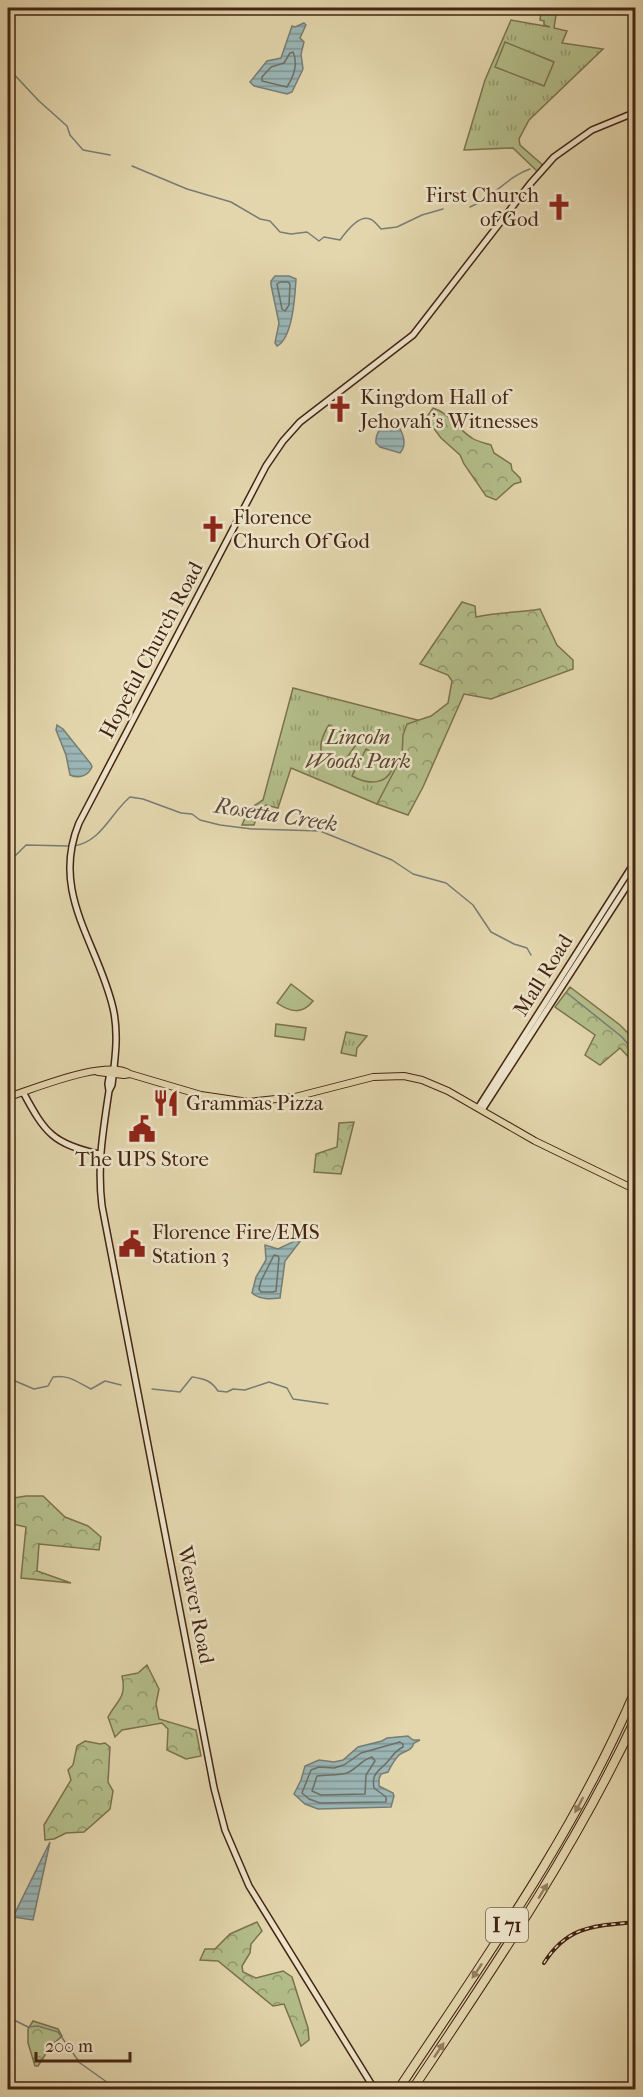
<svg xmlns="http://www.w3.org/2000/svg" width="643" height="2097" font-family="'IM FELL French Canon',serif">
<style>
.grass{fill:url(#grass-tufts);stroke:#7c724e;stroke-width:1.5}
.forest{fill:url(#forest-crowns);stroke:#7c724e;stroke-width:1.5}
.garden{fill:#b3be8a;stroke:#7c724e;stroke-width:1.5}
.water{fill:url(#water-rules);stroke:#787c75;stroke-width:1.5}
.lines{fill:none;stroke-linecap:round;stroke-linejoin:round}
.shore{stroke:#6f6e64;stroke-width:1.5}
.stream{stroke:#787c75;stroke-width:1.5}
.secondary-casing{stroke:#442513;stroke-width:8}
.primary-casing{stroke:#442513;stroke-width:8}
.highway-casing{stroke:#442513;stroke-width:10}
.secondary{stroke:#ede4ca;stroke-width:5}
.primary{stroke:#e3d6ad;stroke-width:6}
.highway{stroke:#e3d6ad;stroke-width:8}
.rail-casing{stroke:#442513;stroke-width:4}
.rail{stroke:#ede4ca;stroke-width:1.5;stroke-dasharray:4.5;stroke-linecap:butt}
.oneway{fill:#947e60}
.labels{text-anchor:middle;dominant-baseline:central;stroke-width:5;stroke-linejoin:round;paint-order:stroke}
.shield{fill:#ede4ca;stroke:#775e4a;stroke-width:1.5}
.shield-label{font-size:20px;font-weight:bold;fill:#442513}
.poi-label{font-size:21px;fill:#442513;stroke:#ede4ca;text-anchor:start}
.street-label{font-size:21px;fill:#442513;stroke:#ede4ca}
.park-label{font-size:21px;font-style:italic;fill:#5a442b;stroke:#ede4ca}
.water-label{font-size:22px;font-style:italic;fill:#5a493c;stroke:#ede4ca}
</style>
<defs>
<pattern id="grass-tufts" width="24" height="20" patternUnits="userSpaceOnUse" patternTransform="scale(1.5)"><rect width="24" height="20" fill="#b3be8a"/><path d="M3 7l-1-3M5 7V3M7 7l1-3M15 17l-1-3M17 17v-4M19 17l1-3" fill="none" stroke="#939a70"/></pattern>
<pattern id="forest-crowns" width="20" height="18" patternUnits="userSpaceOnUse" patternTransform="scale(1.5)"><rect width="20" height="18" fill="#b3be8a"/><path d="M2 6a3 3 0 1 1 6 0M12 15a3 3 0 1 1 6 0" fill="none" stroke="#939a70"/></pattern>
<pattern id="water-rules" width="6" height="5" patternUnits="userSpaceOnUse" patternTransform="scale(1.5)"><rect width="6" height="5" fill="#9ab6b6"/><path d="M0 2.5h6" fill="none" stroke="#7f9493"/></pattern>
</defs>
<rect width="100%" height="100%" fill="#e3d6ad"/>
<filter id="stains"><feTurbulence type="fractalNoise" baseFrequency=".00333" numOctaves="4"/><feColorMatrix values="0 0 0 0 .2 0 0 0 0 .09 0 0 0 0 .02 0 0 0 .5 -.17"/></filter>
<radialGradient id="worn" r=".72"><stop offset=".6" stop-color="#630" stop-opacity="0"/><stop offset="1" stop-color="#630" stop-opacity=".3"/></radialGradient>
<!-- grass -->
<path class="grass" d="M541,12L556,15L554,28L567,31L562,43L603,49L529,120L519,139L520,145L545,167L539,173L513,148L464,150L485,80L511,20L550,27L544,25V21L540,20Z
M293,688L429,723L377,804L291,768L278,808L266,805L258,813L254,825H242L249,809L263,800Z
M346,1032L367,1036L357,1048L356,1056L341,1053Z"/>
<!-- forest -->
<path class="forest" d="M433,408C450,413 457,429 472,438C478,442 485,443 491,445L494,453L511,464L512,470L520,478L521,482L514,484L496,500L486,496L464,464L460,455L441,438L426,418Z
M462,602L475,606L476,617C497,612 518,613 540,609L557,645L573,660V669L491,699L464,694L423,787L408,815L377,804L402,756L403,735L407,724L431,716L448,703L452,681L448,675L420,664Z
M570,987L620,1025L635,1040V1064L620,1048L600,1065L585,1055L595,1035L555,1007Z
M354,1122L341,1174L314,1172L316,1154L337,1147L339,1123Z
M26,1496H43L65,1517L88,1526L101,1537L99,1550L39,1544L37,1571L71,1583L21,1578L26,1527L8,1523V1499Z
M147,1665L159,1689L156,1704L159,1719L196,1730L201,1756L186,1759L167,1750L168,1729L162,1723L122,1730L115,1737L108,1717C117,1700 127,1698 122,1676L138,1673Z
M85,1741L100,1744L105,1743L110,1747L108,1782L113,1791L110,1809L84,1832L66,1833L54,1839L45,1840L44,1825L71,1780L68,1770L73,1765L77,1746Z
M257,1922L262,1931L251,1944L250,1953L242,1966L243,1972L256,1978L283,1971L292,1977L308,2028L309,2040L301,2046L284,2004L273,2006L218,1961L200,1960L205,1949H215L230,1934Z
M33,2021L58,2029L62,2036L50,2047L38,2066H35L28,2043V2029Z"/>
<!-- garden -->
<path class="garden" d="M505,42L554,62L544,86L495,67Z
M329,725L358,742L338,770C318,756 316,745 329,725Z
M366,749L394,764C388,786 368,785 352,776Z
M291,984L313,1001C302,1015 290,1012 277,1003Z
M276,1024L306,1028L304,1040L275,1036Z"/>
<!-- water -->
<path class="water" d="M304,23L306,25L300,38L304,42L301,54L303,69L292,92L287,94L254,86L250,82L267,61L281,58L292,26L295,27Z
M275,276H289L296,279C295,295 293,338 277,346L275,343L279,323L271,285V281Z
M392,419C401,427 409,443 400,453L380,447L376,443C375,433 383,423 392,419Z
M57,725L63,729L91,764L92,767C88,776 79,779 70,775L66,755L56,730Z
M306,1229L308,1231L285,1261L280,1298C271,1299 260,1300 252,1293L256,1277L266,1260L265,1245L278,1249L295,1241Z
M408,1736L413,1740H420L414,1743C411,1752 405,1750 399,1755C395,1759 390,1768 388,1772L381,1774L379,1779V1786L393,1793L394,1796L391,1807L318,1809L305,1804L294,1794L301,1780L305,1766L319,1760L334,1762L343,1760L358,1747L382,1741L387,1738Z
M50,1842L33,1920L13,1917Z"/>
<g class="lines">
<!-- shore -->
<path class="shore" d="M293,52C298,63 294,76 287,87L262,81V77L271,67L284,63L290,53Z
M280,282H288L290,284L289,305L285,311L282,309L277,284Z
M274,1255L278,1256L279,1258L276,1291L273,1292H261L259,1289L261,1281Z
M400,1742L403,1744V1747C395,1751 394,1754 389,1760C380,1771 371,1772 374,1788L386,1797V1802L320,1803L309,1799L302,1793L311,1770L319,1767L334,1768L344,1765L361,1753Z
M372,1757L375,1761L366,1775L365,1794L321,1795L312,1791L317,1776C327,1774 337,1776 347,1773C357,1769 361,1760 372,1757Z"/>
<!-- stream -->
<path class="stream" d="M8,68L39,101L67,126L70,135L83,150L110,155
M132,166L187,189L231,202L260,219L270,221L280,232L291,234L307,232L319,241L324,237L340,240C345,233 359,214 370,219C374,220 378,226 381,229L397,227L422,215L443,209
M470,207C493,198 508,176 530,169
M74,846C102,841 110,814 130,797L143,799L181,813L192,814L200,820L220,825L252,829L320,831L392,860L413,874L446,883L473,905L491,932L514,944L527,948L531,955
M8,863L26,845L69,846
M567,993L622,1037L636,1054
M8,1378L34,1389L48,1386L53,1377C69,1374 78,1383 91,1389L105,1381L121,1385
M152,1389L180,1392L192,1377C204,1379 211,1380 218,1391L227,1392L233,1389L245,1390L269,1382L287,1388L293,1399L328,1404
M8,2017L28,2027L38,2026L58,2032L80,2063L118,2090"/>
<defs>
<path id="secondary" d="M109,1091L108,1084L110,1072
M23,1092C45,1133 53,1144 99,1154
M478,1108L636,860
M482,1110L636,872
M375,2090L249,1886L225,1830L214,1788L102,1206C97,1165 103,1131 109,1091L112,1085C115,1059 119,1034 113,1008C98,943 50,893 79,823L266,466L283,441L300,422L413,335L530,184L554,157L592,130L636,112"/>
<path id="primary" d="M98,1072L124,1075L130,1074
M8,1097C34,1089 107,1058 130,1074L201,1095L248,1102L295,1097L373,1077L404,1076L422,1080L448,1091L535,1141L636,1190"/>
<path id="highway" d="M398,2090C484,1960 575,1833 636,1689
M412,2090C494,1967 573,1852 636,1718"/>
</defs>
<!-- secondary casing -->
<use href="#secondary" class="secondary-casing"/>
<!-- primary casing -->
<use href="#primary" class="primary-casing"/>
<!-- highway casing -->
<use href="#highway" class="highway-casing"/>
<!-- secondary -->
<use href="#secondary" class="secondary"/>
<!-- primary -->
<use href="#primary" class="primary"/>
<!-- highway -->
<use href="#highway" class="highway"/>
<defs>
<path id="rail" d="M544,1963C568,1925 595,1926 636,1922"/>
</defs>
<!-- rail casing -->
<use href="#rail" class="rail-casing"/>
<!-- rail -->
<use href="#rail" class="rail"/>
</g>
<!-- one-way arrows -->
<defs><path id="oneway-solid" d="M-6-.8H1V-3.2L6.5 0L1 3.2V.8H-6Z" transform="scale(1.5)"/></defs>
<g class="oneway">
<use href="#oneway-solid" transform="translate(579 1805) rotate(118)"/>
<use href="#oneway-solid" transform="translate(543 1891) rotate(-59)"/>
<use href="#oneway-solid" transform="translate(477 1971) rotate(124)"/>
<use href="#oneway-solid" transform="translate(439 2050) rotate(-56)"/>
</g>
<!-- icons -->
<defs>
<symbol id="church-bare" viewBox="-9 -9 18 18"><path d="M-1.2-6h2.4v3.5h3.3v2.4h-3.3V6h-2.4V-.1h-3.3v-2.4h3.3Z" fill="#8f2418" stroke="#ede4ca" stroke-width="2.5" paint-order="stroke"/></symbol>
<symbol id="restaurant-bare" viewBox="-9 -9 18 18"><path d="M-5-6h1v4h1v-4h1v4h1v-4h1v5L-1.5 .5V6h-2V.5L-5-1ZM5-6V6H3V1.5H1.5Q1.5-4 5-6Z" fill="#8f2418" stroke="#ede4ca" stroke-width="2.5" paint-order="stroke"/></symbol>
<symbol id="civic-bare" viewBox="-9 -9 18 18"><path d="M-.6-6.5H3V-4.5H.6V-3L4-1V1h2V6H-6V1h2V-1L-.6-3ZM-1.2 2.5V6h2.4V2.5Z" fill="#8f2418" stroke="#ede4ca" stroke-width="2.5" paint-order="stroke"/></symbol>
</defs>
<g fill-rule="evenodd">
<use href="#church-bare" x="540" y="188" width="38" height="38"/>
<use href="#church-bare" x="321" y="390" width="38" height="38"/>
<use href="#church-bare" x="194" y="510" width="38" height="38"/>
<use href="#restaurant-bare" x="147" y="1084" width="38" height="38"/>
<use href="#civic-bare" x="123" y="1110" width="38" height="38"/>
<use href="#civic-bare" x="113" y="1225" width="38" height="38"/>
</g>
<g class="labels">
<!-- shield labels -->
<rect class="shield" x="486" y="1908" width="42" height="34" rx="4.5"/>
<g class="shield-label">
<text x="507" y="1925">I 71</text>
</g>
<!-- poi labels -->
<g class="poi-label">
<text x="539" y="195" text-anchor="end">First Church<tspan x="539" dy="24">of God</tspan></text>
<text x="360" y="397">Kingdom Hall of<tspan x="360" dy="24">Jehovah’s Witnesses</tspan></text>
<text x="233" y="517">Florence<tspan x="233" dy="24">Church Of God</tspan></text>
<text x="186" y="1103">Grammas Pizza</text>
<text x="142" y="1159" text-anchor="middle">The UPS Store</text>
<text x="152" y="1232">Florence Fire/EMS<tspan x="152" dy="24">Station 3</tspan></text>
</g>
<!-- street labels -->
<g class="street-label">
<text transform="translate(151 650) rotate(-62)">Hopeful Church Road</text>
<text transform="translate(543 975) rotate(-58)">Mall Road</text>
<text transform="translate(196 1605) rotate(79)">Weaver Road</text>
</g>
<!-- park labels -->
<g class="park-label">
<text x="358" y="737">Lincoln<tspan x="358" dy="24">Woods Park</tspan></text>
</g>
<!-- water labels -->
<g class="water-label">
<text transform="translate(276 815) rotate(9)">Rosetta Creek</text>
</g>
</g>
<!-- margin -->
<rect width="643" height="2097" fill="none" stroke="#e3d6ad" stroke-width="30"/>
<rect x="9" y="9" width="625" height="2079" fill="none" stroke="#442513" stroke-width="3"/>
<rect x="15" y="15" width="613" height="2067" fill="none" stroke="#442513" stroke-width="1.5"/>
<!-- scale -->
<path d="M36 2052v9h94v-9" fill="none" stroke="#442513" stroke-width="3"/>
<text x="45" y="2052" font-size="18" fill="#442513" stroke="#ede4ca" stroke-width="4.5" paint-order="stroke">200 m</text>
<rect width="100%" height="100%" filter="url(#stains)"/>
<rect width="100%" height="100%" fill="url(#worn)"/>
</svg>
